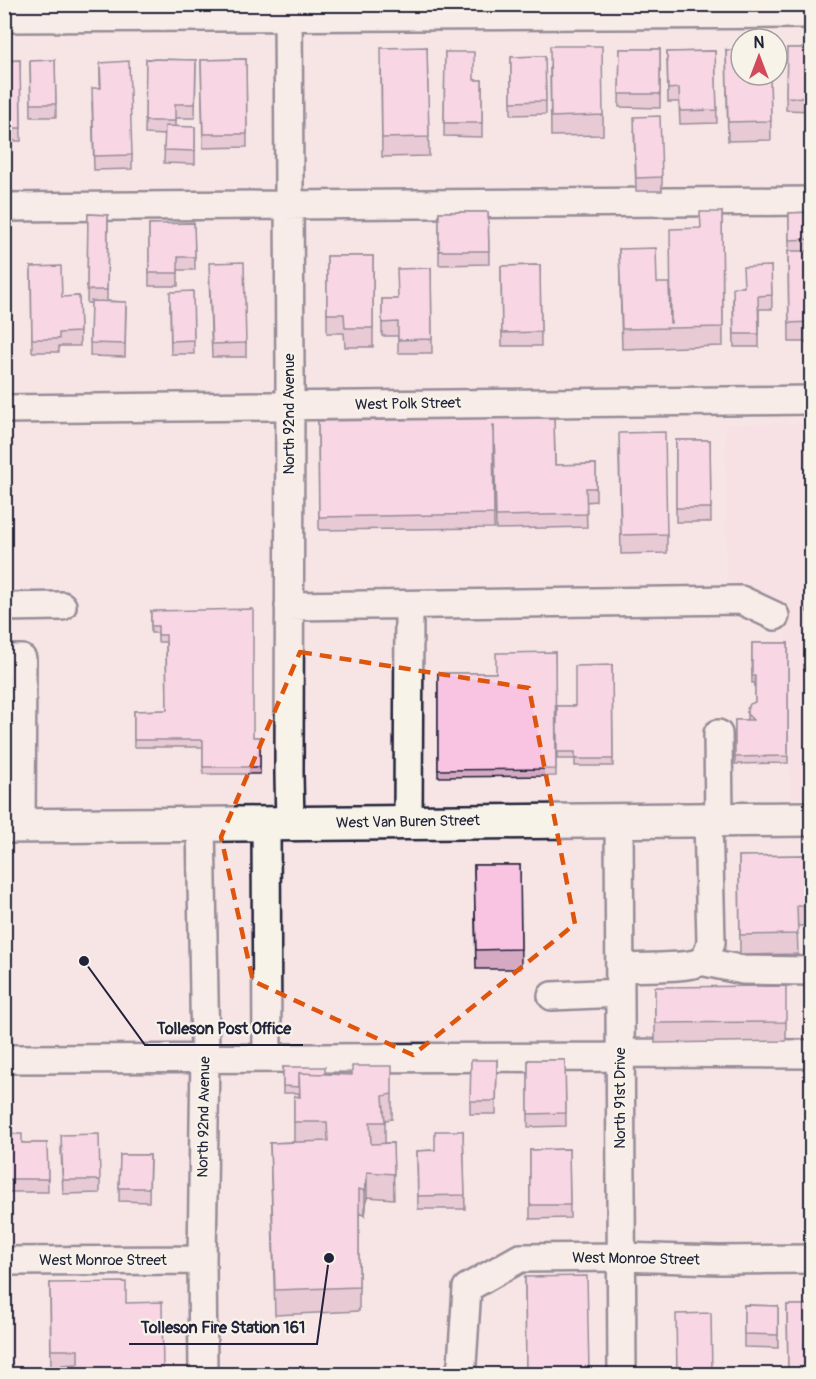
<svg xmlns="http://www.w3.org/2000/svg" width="816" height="1379" font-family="Pangolin,sans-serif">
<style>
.built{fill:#f7dbe5}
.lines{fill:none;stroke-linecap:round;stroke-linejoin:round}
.minor-casing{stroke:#22223b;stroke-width:32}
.major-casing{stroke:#22223b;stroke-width:38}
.minor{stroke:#f7f3e8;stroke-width:27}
.major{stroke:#f7f3e8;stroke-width:33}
.wall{fill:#d5a9c2;stroke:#22223b;stroke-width:1.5}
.shaded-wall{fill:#ae899e;stroke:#22223b;stroke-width:1.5}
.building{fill:#f8c4e2;stroke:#22223b;stroke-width:1.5}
.marked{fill:none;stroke:#de560e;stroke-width:4.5;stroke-dasharray:12 8;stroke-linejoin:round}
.labels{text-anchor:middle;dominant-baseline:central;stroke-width:4.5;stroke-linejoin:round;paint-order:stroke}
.street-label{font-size:15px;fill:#22223b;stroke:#f7f3e8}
.leader{fill:none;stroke:#22223b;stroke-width:2}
.callout-dot{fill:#22223b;stroke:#f7f3e8;stroke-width:2}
.callout-label{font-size:16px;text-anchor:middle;font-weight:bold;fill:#22223b;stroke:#f7f3e8;stroke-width:4.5;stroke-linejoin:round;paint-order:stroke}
</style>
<rect width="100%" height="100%" fill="#f7e5e6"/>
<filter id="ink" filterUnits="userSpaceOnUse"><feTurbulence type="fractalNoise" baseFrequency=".0167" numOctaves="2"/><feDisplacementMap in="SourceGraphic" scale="12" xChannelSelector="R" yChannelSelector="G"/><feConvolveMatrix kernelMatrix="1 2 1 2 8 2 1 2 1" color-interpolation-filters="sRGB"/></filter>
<g filter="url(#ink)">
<!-- built -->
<path class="built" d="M811,423V798L790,799L784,615L726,586L725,424Z"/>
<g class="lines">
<defs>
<path id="minor" d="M288,4L290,374L289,775L290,824
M4,18L812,14
M4,207L812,201
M4,409L812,400
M289,606L741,600L775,616
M4,607L62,606
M4,659H22L21,825
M718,734L719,819
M619,821L622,1374
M408,822L409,605
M201,823L205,1054L202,1260L203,1374
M266,824L267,1058
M701,961L743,970L812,971
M620,968C635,967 689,968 700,962C707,958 709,949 711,942L708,819
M552,996L620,993
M620,1053L812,1054
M4,1059L620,1057
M4,1261L202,1260
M459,1374L462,1364L467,1288L520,1258L621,1257L719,1260L812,1259"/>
<path id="major" d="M4,826L812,819"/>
</defs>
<!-- minor casing -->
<use href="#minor" class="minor-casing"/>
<!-- major casing -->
<use href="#major" class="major-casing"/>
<!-- minor -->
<use href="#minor" class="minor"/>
<!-- major -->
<use href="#major" class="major"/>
</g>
<!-- wall -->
<path class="wall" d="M427,47L429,156L382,157L381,68Z
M787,48H812V111L786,110Z
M620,49H660V108L619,107Z
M726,50L741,75H770L771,140L728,141Z
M715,51L717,123L680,124L679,102H668L667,52Z
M445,52L474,80H482V137L444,136Z
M545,56L546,114L511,115V57Z
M146,59L196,60L195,118H175V127H195V164L164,163L165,135L145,134Z
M246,59L247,147L203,148L201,60Z
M20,60L21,141H4V61Z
M55,60L56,117H31L30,61Z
M100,63L132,155V169L94,170L92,102L100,88Z
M550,66L603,115V135L551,136Z
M634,130L662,177V191H636Z
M439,212H488L489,264L439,265Z
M722,212L723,346L622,349L619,249L657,283L670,323H671L700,228Z
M812,212V342H789L788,251H789V213Z
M88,214L108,215L107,301L126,302L125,357L90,356L91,303H87Z
M194,223L195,270H178V286H149V224Z
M327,256H373V347H345L344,333H327Z
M540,265L541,346H502L501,266Z
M771,266L772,309H759V347H734L733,300L743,287Z
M31,267L62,297L79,296L80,346H59V352H32Z
M431,268L432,353H398V336H382V299H397Z
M209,276L246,343V357H212Z
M193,291L194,354H171L170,305Z
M554,418L555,465L596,464V501L586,502L587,527L496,529L494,439H493L494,528L319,530L318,421Z
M676,440H710L711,522H676Z
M807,451H812V612H807Z
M619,453L667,534V553L621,554Z
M151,611L253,737H260V774H203V747H134V711L167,710L166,642H158V633H151Z
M752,643H788V763L735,764V720H747V709L755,702V683H752Z
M555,652L556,776L438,777V673H496Z
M612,665L613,766H575V759H557V706H575Z
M812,855V926H797L798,954L740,955L739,856Z
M474,865H520L521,969H476Z
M655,987L786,1022V1041L655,1043Z
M497,1060L496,1114H470V1101Z
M528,1060H565L566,1126L528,1127Z
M283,1067L325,1074L392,1094V1119L385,1120V1143H393L394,1199L367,1197L365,1216L359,1213V1311L275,1315L270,1143L294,1142V1096L299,1097V1093H283Z
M463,1131L465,1209H418L417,1151L435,1150Z
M4,1134L22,1143H47L48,1192H4Z
M61,1149L100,1180V1193L63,1194Z
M569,1149L570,1218L530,1219V1150Z
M120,1155H150L149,1202L119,1201Z
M525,1277L589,1371V1374H526Z
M50,1283L126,1303L163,1374H51Z
M744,1305L778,1306V1348L744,1347Z
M787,1305H812V1374H788Z"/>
<!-- shaded-wall -->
<path class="shaded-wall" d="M367,1172V1197L365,1216V1191Z"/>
<!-- building -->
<path class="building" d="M550,46H602L603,115L551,117Z
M427,47L429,137L382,138L381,48Z
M787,48H812V98L786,97Z
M620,49H660V94H619Z
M726,50H741V75H770L771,121L728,122Z
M715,51L717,110L680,111L679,88L668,89L667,52Z
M445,52H474V80H482V123H444Z
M545,56L546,101L511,102V57Z
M146,59L196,60L195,104H175V121H145Z
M246,59L247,134H203L201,60Z
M20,60L21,128H4V61Z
M55,60L56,104H31L30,61Z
M129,61L132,155L94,156L92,88H101L100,63Z
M660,116L662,177L636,178L634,117Z
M165,126L195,127V151L164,150Z
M439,212H488L489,251H439Z
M700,212H722L723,327L622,329L619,249L656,248L657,283H669L670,323H671L670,229L701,228Z
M812,212V239L789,240V213Z
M88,214L108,215L107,290H87Z
M194,223L195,257H178V273H149V224Z
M788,251H812V322L789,323Z
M327,256H373V328H345L344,314H327Z
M244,262L246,343L212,344L209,263Z
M540,265L541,332L502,333L501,266Z
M61,266L62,297L79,296L80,332L59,333V339H32L31,267Z
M771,266L772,295L758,296L759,334H734L733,287H744L743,267Z
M431,268L432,339L398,340V322L382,323V299H398L397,269Z
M193,291L194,340L171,341L170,292Z
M91,301L126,302L125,344L90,343Z
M554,418L555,465L596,464V488H586L587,514L496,516L494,425H493L494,514L319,517L318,421Z
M665,432L667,534L621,535L619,433Z
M676,440H710L711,508H676Z
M807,451H812V605H807Z
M253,609V737H260V767H203V740H134V711L167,710L166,635H158V626H151V611Z
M752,643H788V756L735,757V720H753L747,714V709L750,704L755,702V676H752Z
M555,652L556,769L438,770V673H496V653Z
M612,665L613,759H575V752H557V706H575V666Z
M812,855V906H797L798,934L740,935L739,856Z
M474,865H520L521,949L476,950Z
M786,986V1022L655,1023V987Z
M471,1060H497L496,1101H470Z
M528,1060H565L566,1113L528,1114Z
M352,1066H392V1094L383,1096L385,1122H370L371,1144L393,1143L394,1174L367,1172L365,1191L359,1189V1287L275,1290L270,1143L328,1141L327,1122H294V1096L300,1097L299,1073L352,1075Z
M283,1067H325V1074L299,1073V1087L283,1086Z
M435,1131H463L465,1195L418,1196L417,1151L435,1150Z
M4,1134H22V1143H47L48,1179H4Z
M99,1134L100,1180H63L61,1135Z
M569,1149L570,1205H530V1150Z
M120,1155H150L149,1188H119Z
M587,1276L589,1371L526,1372L525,1277Z
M126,1282V1303L162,1302L163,1374H62V1365L78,1364V1350H51L50,1283Z
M744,1305L778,1306V1335L744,1334Z
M787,1305H812V1368H788Z
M711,1313L712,1374H677L676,1314Z"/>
</g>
<!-- marked area -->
<path d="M0 0H816V1379H0ZM300,652L529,688L575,924L413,1055L253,981L221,837Z" fill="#f7e5e6" fill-opacity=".55" fill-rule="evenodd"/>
<path class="marked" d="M300,652L529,688L575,924L413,1055L253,981L221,837Z"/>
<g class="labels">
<!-- street labels -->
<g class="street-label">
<text transform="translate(408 404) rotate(-1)">West Polk Street</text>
<text transform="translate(289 414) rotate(-90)">North 92nd Avenue</text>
<text transform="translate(408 822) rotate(-1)">West Van Buren Street</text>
<text transform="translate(620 1098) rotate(-90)">North 91st Drive</text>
<text transform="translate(204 1117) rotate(-89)">North 92nd Avenue</text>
<text transform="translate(636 1259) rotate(1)">West Monroe Street</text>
<text x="103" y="1260">West Monroe Street</text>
</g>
</g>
<!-- callouts -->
<path class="leader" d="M84 961L145 1045H303M329 1258L317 1344H129"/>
<g class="callout-dot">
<circle cx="84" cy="961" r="6"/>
<circle cx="329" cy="1258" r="6"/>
</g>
<g class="callout-label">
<text x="224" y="1034">Tolleson Post Office</text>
<text x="223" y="1333">Tolleson Fire Station 161</text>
</g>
<!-- margin -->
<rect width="816" height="1379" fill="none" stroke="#f7f3e8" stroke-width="24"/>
<rect x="12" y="12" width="792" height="1355" fill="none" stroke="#22223b" stroke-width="2" filter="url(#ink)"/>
<!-- north arrow -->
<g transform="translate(759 57)"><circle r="28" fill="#f7f3e8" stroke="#a29fa3" stroke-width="1.5"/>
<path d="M0-4.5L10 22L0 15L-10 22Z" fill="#d1495b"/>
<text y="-9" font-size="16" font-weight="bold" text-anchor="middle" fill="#22223b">N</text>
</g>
</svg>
